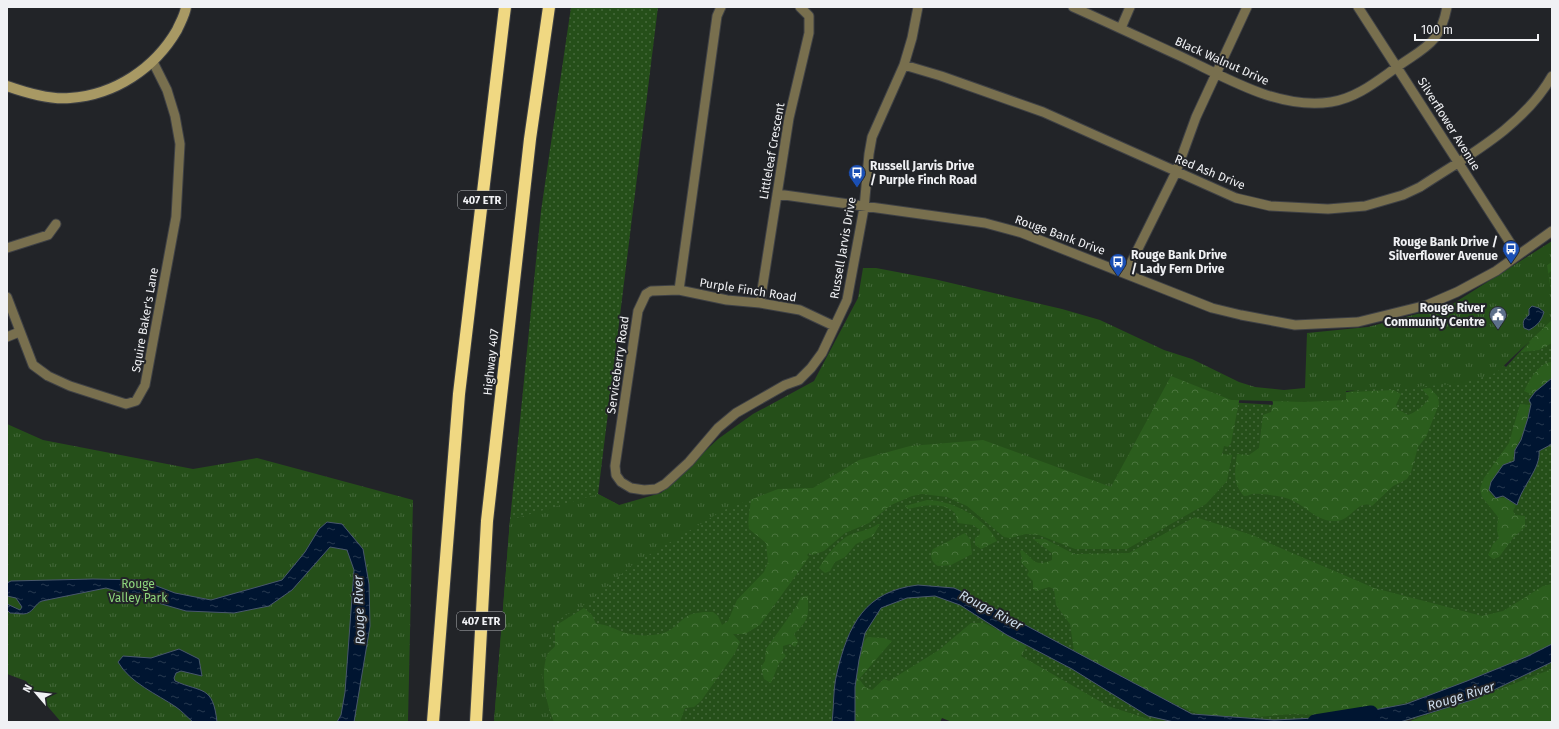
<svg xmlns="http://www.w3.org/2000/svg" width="1559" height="729" font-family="'Fira Sans',sans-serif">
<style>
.grass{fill:url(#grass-dots)}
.forest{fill:url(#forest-crowns)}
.park{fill:url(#park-tufts)}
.water{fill:url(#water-ripples);stroke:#48576c}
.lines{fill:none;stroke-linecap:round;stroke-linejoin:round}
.river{stroke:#001531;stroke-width:15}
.street-casing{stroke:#3f4145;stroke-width:11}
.secondary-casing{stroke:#3f4145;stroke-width:12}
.highway-casing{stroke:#3f4145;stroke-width:14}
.street{stroke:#786f4e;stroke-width:9}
.secondary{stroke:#a89964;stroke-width:10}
.highway{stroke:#f0d882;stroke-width:12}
.labels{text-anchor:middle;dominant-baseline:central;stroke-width:4;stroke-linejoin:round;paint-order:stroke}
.shield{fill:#222428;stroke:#b2b4b7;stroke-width:1}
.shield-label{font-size:11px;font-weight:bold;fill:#f0f1f4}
.street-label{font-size:12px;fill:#f0f1f4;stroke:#222428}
.poi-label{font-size:12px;font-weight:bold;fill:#f0f1f4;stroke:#222428;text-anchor:start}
.park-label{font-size:12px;fill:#8dd47c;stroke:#222428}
.water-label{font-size:13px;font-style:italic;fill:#cedded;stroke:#222428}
</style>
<defs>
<pattern id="grass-dots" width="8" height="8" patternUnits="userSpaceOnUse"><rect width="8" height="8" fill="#254f19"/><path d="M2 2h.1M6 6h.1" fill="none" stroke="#45693b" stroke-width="1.8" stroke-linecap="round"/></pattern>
<pattern id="forest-crowns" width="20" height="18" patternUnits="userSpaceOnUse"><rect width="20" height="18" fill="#2b5d1d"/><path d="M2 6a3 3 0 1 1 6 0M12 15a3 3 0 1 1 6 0" fill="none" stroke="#4a753e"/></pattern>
<pattern id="park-tufts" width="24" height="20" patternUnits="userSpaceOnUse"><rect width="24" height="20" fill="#254f19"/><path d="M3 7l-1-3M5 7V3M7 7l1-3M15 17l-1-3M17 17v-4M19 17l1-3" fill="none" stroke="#45693b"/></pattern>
<pattern id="water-ripples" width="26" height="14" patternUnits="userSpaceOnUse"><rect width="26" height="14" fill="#001531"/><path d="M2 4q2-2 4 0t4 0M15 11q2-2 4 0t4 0" fill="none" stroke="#26384f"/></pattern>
</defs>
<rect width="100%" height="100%" fill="#222428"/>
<!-- grass -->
<path class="grass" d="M571,7H658L598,494L619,505L536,580L494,722L510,520L541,211Z
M1552,268V707L1512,699L1399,722H1132L996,644L866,722H548L536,679L555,616L729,486L1226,402L1293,406L1491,355L1506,367L1552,316L1533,281Z"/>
<!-- forest -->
<path class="forest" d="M1552,261V270L1548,274L1550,280L1551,292H1552V343L1539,350L1521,352L1530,343L1528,341L1526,280Z
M870,273L1241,391L1231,443L1228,447L1224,446L1222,454L1232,455L1227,481L1206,504L1127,549H1075L1039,535L1026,534L1010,538L1004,537L967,506L947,497L922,494L912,496L891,505L869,523L845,533L824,551L812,555L809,553L807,555L809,557L760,625L745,634H733L740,642L735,653L701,701L694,707L685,708L680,722H554C546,704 540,675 547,655C548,652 553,649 555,646V626L584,608L592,615L596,624C608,624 615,630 626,633C636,636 650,636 660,634C673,631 676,624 686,617C693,612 704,612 713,612L718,616L722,625L728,621L737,600L764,572L768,562L766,543L749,529C747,517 751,508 751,496L829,394Z
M1552,362V377L1533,395L1524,391C1530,380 1538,363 1552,362Z
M1430,388L1438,397L1439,404L1426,437L1418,447L1411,472L1407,479L1393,486L1372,506C1357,499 1352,521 1335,521C1317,522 1305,505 1289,499C1282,496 1259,493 1252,494C1249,495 1247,496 1244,496C1232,483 1235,471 1237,454L1249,455L1259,448L1263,415L1271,412L1273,403L1271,396L1393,390L1401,394L1396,405L1399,410L1408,415C1416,412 1427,404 1429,397L1422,389Z
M1520,404L1530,405L1525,428L1514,451L1513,459L1502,466L1490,484L1488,491L1494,498H1506L1516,505L1513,511L1515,515L1525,516V527L1513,538L1499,557L1493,559L1488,555L1493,544L1499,538L1497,531L1498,517L1482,497L1480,489L1484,478L1509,443Z
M927,500C952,500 985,518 997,541L981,549L975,545V538L980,534V530L973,525L958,523C956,520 957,515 954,512C941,501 922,506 908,509L905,506Z
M1195,517L1255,536L1269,543L1374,588L1482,616L1503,611L1543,586L1552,584V647L1508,670L1381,710L1350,716L1293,714L1231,719L1208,718L1133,686L1074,651L1070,624L1056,605L1054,589L1049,587L1036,591L1033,589V581L1027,575L1029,571L1021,562L1022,558L1020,551L1022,550C1034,559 1034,568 1052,560V553L1033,539H1045L1074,554L1129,553Z
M878,524H880L873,536L856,544L845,557L835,562L830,571L825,573L819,568C826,556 835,545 846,537C856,531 869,531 878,524Z
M965,533L970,539L972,554L951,565L938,566C932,562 929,557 933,549Z
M808,596C808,617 810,619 794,634L798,642L795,647L790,644L783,646V652L786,656L779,663L771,683L764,679L761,667L765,661L766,649L796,607L801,597Z
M971,623H984L1027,645L1021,656L1108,706L1157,722H952L942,718L940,722H848L854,679L864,641L868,637L884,638L892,641L859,679L865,687L872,690L884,679L889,681L939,650Z
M1552,669V722H1407L1490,693Z"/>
<!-- park -->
<path class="park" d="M1552,241V262L1547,265L1552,298V320L1496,373L1460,384L1346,391V400L1304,402L1231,400L1171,376L1111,487L983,440L910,446L859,460L813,488L778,489L724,510L632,565L589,602L553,623L542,675L549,715L552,722H494L510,520L598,494L619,505L661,493L718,439L753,414L814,381L858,298L863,268H876L934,279L1062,309L1100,320L1164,350L1192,359L1239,382L1255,387L1284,390L1305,388L1307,333L1368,327L1451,305Z
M7,424L43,440L193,469L257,458L413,500L408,722H61L26,681L7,674Z"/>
<!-- water -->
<path class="water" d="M1532,306L1539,308L1544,312C1541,321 1538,325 1529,330L1524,328C1522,321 1524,319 1529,315V309Z
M1552,378V444L1539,451C1541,468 1522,486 1517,505L1503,496L1496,498L1489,490L1491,482L1503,465L1514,461L1515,450L1521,440L1528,418L1531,404L1529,400L1535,392Z
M327,522L342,524L363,549L369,584L370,626L354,722H337L341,715L345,692L354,570L347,550L330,547L292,590L269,606L234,613L186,611L106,588L42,601C35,603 33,614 23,614C19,614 15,613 10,613L7,610V604L20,610L22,607L16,598L7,596V583L11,581L93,579L141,580L175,593L211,600L282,580L305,552L319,529Z
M918,585L954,588L969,595L1192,714L1274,720L1337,717L1406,704L1467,681L1526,657L1552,644V662L1475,699L1400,722H1174L1148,716L1072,669L1007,635L960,605L935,596L907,598L881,608L865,633L859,660L855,687V722H832C834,706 833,688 837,673C848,625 865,591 918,585Z
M179,649L199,659L202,676L181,671L176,673L174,678L175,681C202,693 213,685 217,722H193C187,717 182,711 176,707C157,694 130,683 118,662L123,656L151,658Z"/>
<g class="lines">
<!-- river -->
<path class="river" d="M1315,722L1371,713"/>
<defs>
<path id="street" d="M1073,7C1109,23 1145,40 1180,56C1227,78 1278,110 1331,102C1357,98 1377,81 1397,67C1425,47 1440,44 1447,7
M1358,7L1518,255
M1121,28L1130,7
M904,65L941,76L1043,112L1236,198L1270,206L1328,209L1365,206L1403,195L1420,187C1467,156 1523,127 1552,76
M777,194L985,223L1022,233L1212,308L1241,315L1295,325L1358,322L1427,305L1457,292L1496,271L1552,231
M7,248L48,235L56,224
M1126,273L1176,172L1196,117L1247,7
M679,290L717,16L721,7
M7,297L33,365L48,376L70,386L126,404L136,401L145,385L176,217L180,144L175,116L167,90L153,62
M760,303L789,118L809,33V16L800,7
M834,326L800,310L760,303L727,300L679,290L651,291L646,294L638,311L615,466L616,475L621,482L631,488L644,490L656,489L665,484L689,462L718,428L736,413L785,385L799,380L811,368L822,353L847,300L864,208L869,154L872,137L904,65L912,38L918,7
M7,337L19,332"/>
<path id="secondary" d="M7,86C24,92 52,100 70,98C115,95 155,68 177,30C180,23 185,15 186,7"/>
<path id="highway" d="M433,722L459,394L505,7
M476,722L487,521L530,139L549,7"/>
</defs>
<!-- street casing -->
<use href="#street" class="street-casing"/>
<!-- secondary casing -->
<use href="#secondary" class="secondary-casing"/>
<!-- highway casing -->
<use href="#highway" class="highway-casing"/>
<!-- street -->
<use href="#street" class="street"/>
<!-- secondary -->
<use href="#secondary" class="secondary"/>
<!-- highway -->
<use href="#highway" class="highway"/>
</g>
<!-- icons -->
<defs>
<symbol id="bus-pin" viewBox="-11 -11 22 30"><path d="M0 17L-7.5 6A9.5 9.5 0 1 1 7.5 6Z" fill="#1a4fb4" stroke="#222428"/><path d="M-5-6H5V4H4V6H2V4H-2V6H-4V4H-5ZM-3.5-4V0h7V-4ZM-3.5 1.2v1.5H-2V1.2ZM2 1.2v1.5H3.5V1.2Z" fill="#fff"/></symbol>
<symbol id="civic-pin" viewBox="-11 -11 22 30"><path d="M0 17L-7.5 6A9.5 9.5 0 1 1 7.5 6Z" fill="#5c6f8a" stroke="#222428"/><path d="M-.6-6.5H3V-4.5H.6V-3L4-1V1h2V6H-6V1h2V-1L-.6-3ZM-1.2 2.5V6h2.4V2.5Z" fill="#fff"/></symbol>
</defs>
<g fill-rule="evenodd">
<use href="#bus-pin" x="847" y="163" width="20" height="27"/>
<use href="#bus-pin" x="1501" y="239" width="20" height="27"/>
<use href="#bus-pin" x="1108" y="252" width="20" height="27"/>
<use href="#civic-pin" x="1488" y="305" width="20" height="27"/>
</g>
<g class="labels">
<!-- shield labels -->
<g class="shield">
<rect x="458" y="191" width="48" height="18" rx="3"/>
<rect x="457" y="612" width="48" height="18" rx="3"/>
</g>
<g class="shield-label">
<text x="482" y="200">407 ETR</text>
<text x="481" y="621">407 ETR</text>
</g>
<!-- street labels -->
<g class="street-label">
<text transform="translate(1222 61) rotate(24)">Black Walnut Drive</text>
<text transform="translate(1449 124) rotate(58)">Silverflower Avenue</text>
<text transform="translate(772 151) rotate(-80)">Littleleaf Crescent</text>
<text transform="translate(1210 172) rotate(22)">Red Ash Drive</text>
<text transform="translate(1060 235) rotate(20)">Rouge Bank Drive</text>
<text transform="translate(843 248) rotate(-80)">Russell Jarvis Drive</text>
<text transform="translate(748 290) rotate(9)">Purple Finch Road</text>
<text transform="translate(145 320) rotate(-80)">Squire Baker's Lane</text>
<text transform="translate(491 362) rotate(-84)">Highway 407</text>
<text transform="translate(618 365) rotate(-82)">Serviceberry Road</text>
</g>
<!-- poi labels -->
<g class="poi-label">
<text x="870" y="166">Russell Jarvis Drive<tspan x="870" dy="14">/ Purple Finch Road</tspan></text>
<text x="1498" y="242" text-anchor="end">Rouge Bank Drive /<tspan x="1498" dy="14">Silverflower Avenue</tspan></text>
<text x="1131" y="255">Rouge Bank Drive<tspan x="1131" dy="14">/ Lady Fern Drive</tspan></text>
<text x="1485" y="308" text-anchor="end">Rouge River<tspan x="1485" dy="14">Community Centre</tspan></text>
</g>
<!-- park labels -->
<g class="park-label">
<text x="138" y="584">Rouge<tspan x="138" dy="14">Valley Park</tspan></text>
</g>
<!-- water labels -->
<g class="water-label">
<text transform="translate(359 610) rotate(-92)">Rouge River</text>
<text transform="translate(991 610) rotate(28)">Rouge River</text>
<text transform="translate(1461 696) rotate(-17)">Rouge River</text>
</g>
</g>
<!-- border -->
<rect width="1559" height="729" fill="none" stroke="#f0f1f4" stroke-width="16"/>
<!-- north arrow -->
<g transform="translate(36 693) rotate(298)" stroke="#222428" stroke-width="3" paint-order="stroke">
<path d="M0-3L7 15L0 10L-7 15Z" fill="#f0f1f4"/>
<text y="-6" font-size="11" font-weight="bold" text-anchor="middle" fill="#f0f1f4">N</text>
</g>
<!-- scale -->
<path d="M1415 34v6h123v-6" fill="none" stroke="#f0f1f4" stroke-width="2"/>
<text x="1421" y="34" font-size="12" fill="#f0f1f4" stroke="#222428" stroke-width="3" paint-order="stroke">100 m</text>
</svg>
